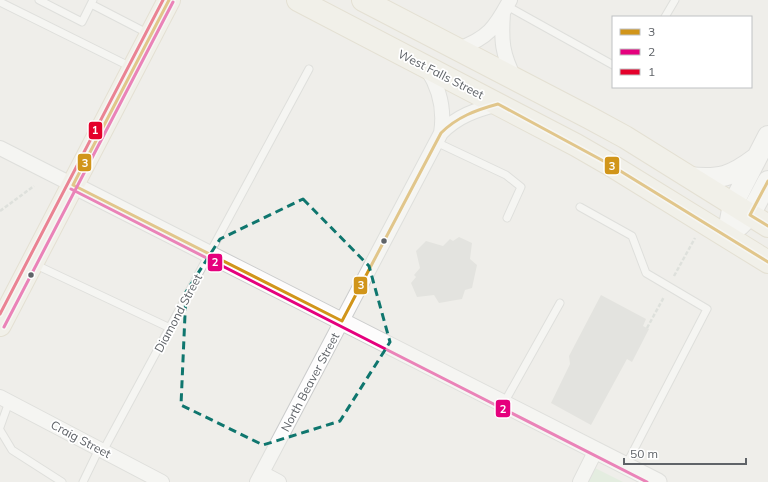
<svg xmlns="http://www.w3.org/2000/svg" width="768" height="482" font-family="Mulish,sans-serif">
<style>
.green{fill:#d8ebd6}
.building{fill:#d6d5d3}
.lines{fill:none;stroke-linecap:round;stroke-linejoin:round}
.service-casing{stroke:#cbcccc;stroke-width:9}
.minor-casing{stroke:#cbcccc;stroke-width:16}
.tertiary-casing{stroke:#cbcccc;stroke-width:19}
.secondary-casing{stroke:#cacacb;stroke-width:22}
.primary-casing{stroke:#d7ceb8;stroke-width:24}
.path{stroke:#cacfcc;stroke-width:2.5;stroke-dasharray:4 2;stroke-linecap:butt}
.service{stroke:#fdfcfc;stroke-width:7}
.minor{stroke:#fdfcfc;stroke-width:14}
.tertiary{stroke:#fdfcfc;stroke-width:17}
.secondary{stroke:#fdfcfc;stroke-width:20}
.primary{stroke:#f4f2e9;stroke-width:22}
.bus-1-casing{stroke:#fff;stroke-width:6}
.bus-2-casing{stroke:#fff;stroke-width:6}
.bus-3-casing{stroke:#fff;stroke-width:6}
.bus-1{stroke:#d1951a;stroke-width:3}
.bus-2{stroke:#e5007d;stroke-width:3}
.bus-3{stroke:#e4002b;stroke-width:3}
.marked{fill:none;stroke:#0f766e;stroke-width:3;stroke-dasharray:8 5;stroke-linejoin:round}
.bus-dot{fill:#5f6368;stroke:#fff;stroke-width:1.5}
.labels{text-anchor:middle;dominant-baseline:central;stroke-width:3.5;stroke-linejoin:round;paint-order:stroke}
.street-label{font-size:12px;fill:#5f6368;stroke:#fff}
.line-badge{stroke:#fff;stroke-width:1.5}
.badge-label{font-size:11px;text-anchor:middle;font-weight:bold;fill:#fff}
</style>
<rect width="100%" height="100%" fill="#efeeea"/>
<!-- green -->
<path class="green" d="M589,465L623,482H580Z"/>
<!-- building -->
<path class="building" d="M459,237L472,243L470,259L477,265L472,288L465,290L462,299L439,303L434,295L417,297L411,283L416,277L414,275L420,268L416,251L426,241L443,246L450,239L453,241Z
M601,295L646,319L643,326L649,329L632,362L627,359L591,425L551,403L570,364L569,356Z"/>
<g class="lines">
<defs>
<path id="service" d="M39,0L82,22L93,0
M0,2L131,67
M91,4L149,34
M507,6L613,65
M665,17L675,0
M436,142L506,175L521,187L507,218
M580,207L632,236L646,273L707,309L626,465
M34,264L170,328
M504,403L560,303
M0,427L9,402
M0,430L12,450L62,482
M103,451L309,69
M83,482L99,449"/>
<path id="minor" d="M503,13C501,41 502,54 515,79
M458,49C488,38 495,28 510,0
M427,69C440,89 445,109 441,133
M0,148L73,185
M0,397L162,482
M262,473L279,482
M257,482L441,133C457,116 476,110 498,104
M580,482L596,450"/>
<path id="tertiary" d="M73,185L658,482"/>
<path id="secondary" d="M689,177C720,180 731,177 756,158
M739,226L750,215L768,181
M727,237L733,204L768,136"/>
<path id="primary" d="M298,0L576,145L609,164L768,262
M363,0L590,118L625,137L768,226
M0,325L169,0"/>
</defs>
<!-- service casing -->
<use href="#service" class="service-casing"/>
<!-- minor casing -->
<use href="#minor" class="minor-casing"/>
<!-- tertiary casing -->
<use href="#tertiary" class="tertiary-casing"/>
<!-- secondary casing -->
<use href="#secondary" class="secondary-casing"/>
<!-- primary casing -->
<use href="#primary" class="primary-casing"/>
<!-- path -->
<path class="path" d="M0,211L34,186
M674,276L695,238
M647,328L664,297"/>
<!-- service -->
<use href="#service" class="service"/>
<!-- minor -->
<use href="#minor" class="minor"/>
<!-- tertiary -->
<use href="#tertiary" class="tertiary"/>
<!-- secondary -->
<use href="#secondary" class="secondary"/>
<!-- primary -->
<use href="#primary" class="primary"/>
<defs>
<path id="bus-1" d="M169,0L73,185L342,321L441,133C457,117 476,110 498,104L609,164L768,262
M768,181L750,215L768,226"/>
<path id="bus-2" d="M71,189L647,482
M4,327L173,2"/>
<path id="bus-3" d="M0,314L163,0"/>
</defs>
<!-- bus-1 casing -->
<use href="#bus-1" class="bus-1-casing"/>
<!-- bus-2 casing -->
<use href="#bus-2" class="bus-2-casing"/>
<!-- bus-3 casing -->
<use href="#bus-3" class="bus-3-casing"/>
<!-- bus-1 -->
<use href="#bus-1" class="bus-1"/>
<!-- bus-2 -->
<use href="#bus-2" class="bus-2"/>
<!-- bus-3 -->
<use href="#bus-3" class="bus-3"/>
</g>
<!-- marked area -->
<path d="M0 0H768V482H0ZM303,199L369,266L390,342L340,421L263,445L181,405L186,292L220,239Z" fill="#efeeea" fill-opacity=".55" fill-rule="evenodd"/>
<path class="marked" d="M303,199L369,266L390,342L340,421L263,445L181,405L186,292L220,239Z"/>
<!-- markers -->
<g class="bus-dot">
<circle cx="384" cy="241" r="3.5"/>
<circle cx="31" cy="275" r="3.5"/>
</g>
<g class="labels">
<!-- street labels -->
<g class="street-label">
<text transform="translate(441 74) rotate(27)">West Falls Street</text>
<text transform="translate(178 313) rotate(-62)">Diamond Street</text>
<text transform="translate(310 382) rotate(-62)">North Beaver Street</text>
<text transform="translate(81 439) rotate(28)">Craig Street</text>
</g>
</g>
<g class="line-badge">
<rect x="88" y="121" width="15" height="19" rx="4" fill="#e4002b"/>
<rect x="77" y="153" width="15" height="19" rx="4" fill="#d1951a"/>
<rect x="604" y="156" width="16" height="19" rx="4" fill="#d1951a"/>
<rect x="207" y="253" width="16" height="19" rx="4" fill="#e5007d"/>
<rect x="353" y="276" width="15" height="19" rx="4" fill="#d1951a"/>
<rect x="495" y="399" width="16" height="19" rx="4" fill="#e5007d"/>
</g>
<g class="badge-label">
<text x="95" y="134">1</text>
<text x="85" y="167">3</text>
<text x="612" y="170">3</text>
<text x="215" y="266">2</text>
<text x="361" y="289">3</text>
<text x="503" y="413">2</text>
</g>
<!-- legend -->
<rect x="612" y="16" width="140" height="72" fill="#ffffff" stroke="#bfc1c3"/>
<rect x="620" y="29" width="20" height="6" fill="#d1951a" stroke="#bfc1c3"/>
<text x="648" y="36" font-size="12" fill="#5f6368">3</text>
<rect x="620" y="49" width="20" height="6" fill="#e5007d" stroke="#bfc1c3"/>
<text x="648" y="56" font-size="12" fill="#5f6368">2</text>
<rect x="620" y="69" width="20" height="6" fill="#e4002b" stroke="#bfc1c3"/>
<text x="648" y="76" font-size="12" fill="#5f6368">1</text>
<!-- scale -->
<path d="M624 458v6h122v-6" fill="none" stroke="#5f6368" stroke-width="2"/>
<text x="630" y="458" font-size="12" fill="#5f6368" stroke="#ffffff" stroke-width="3" paint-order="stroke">50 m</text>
</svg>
